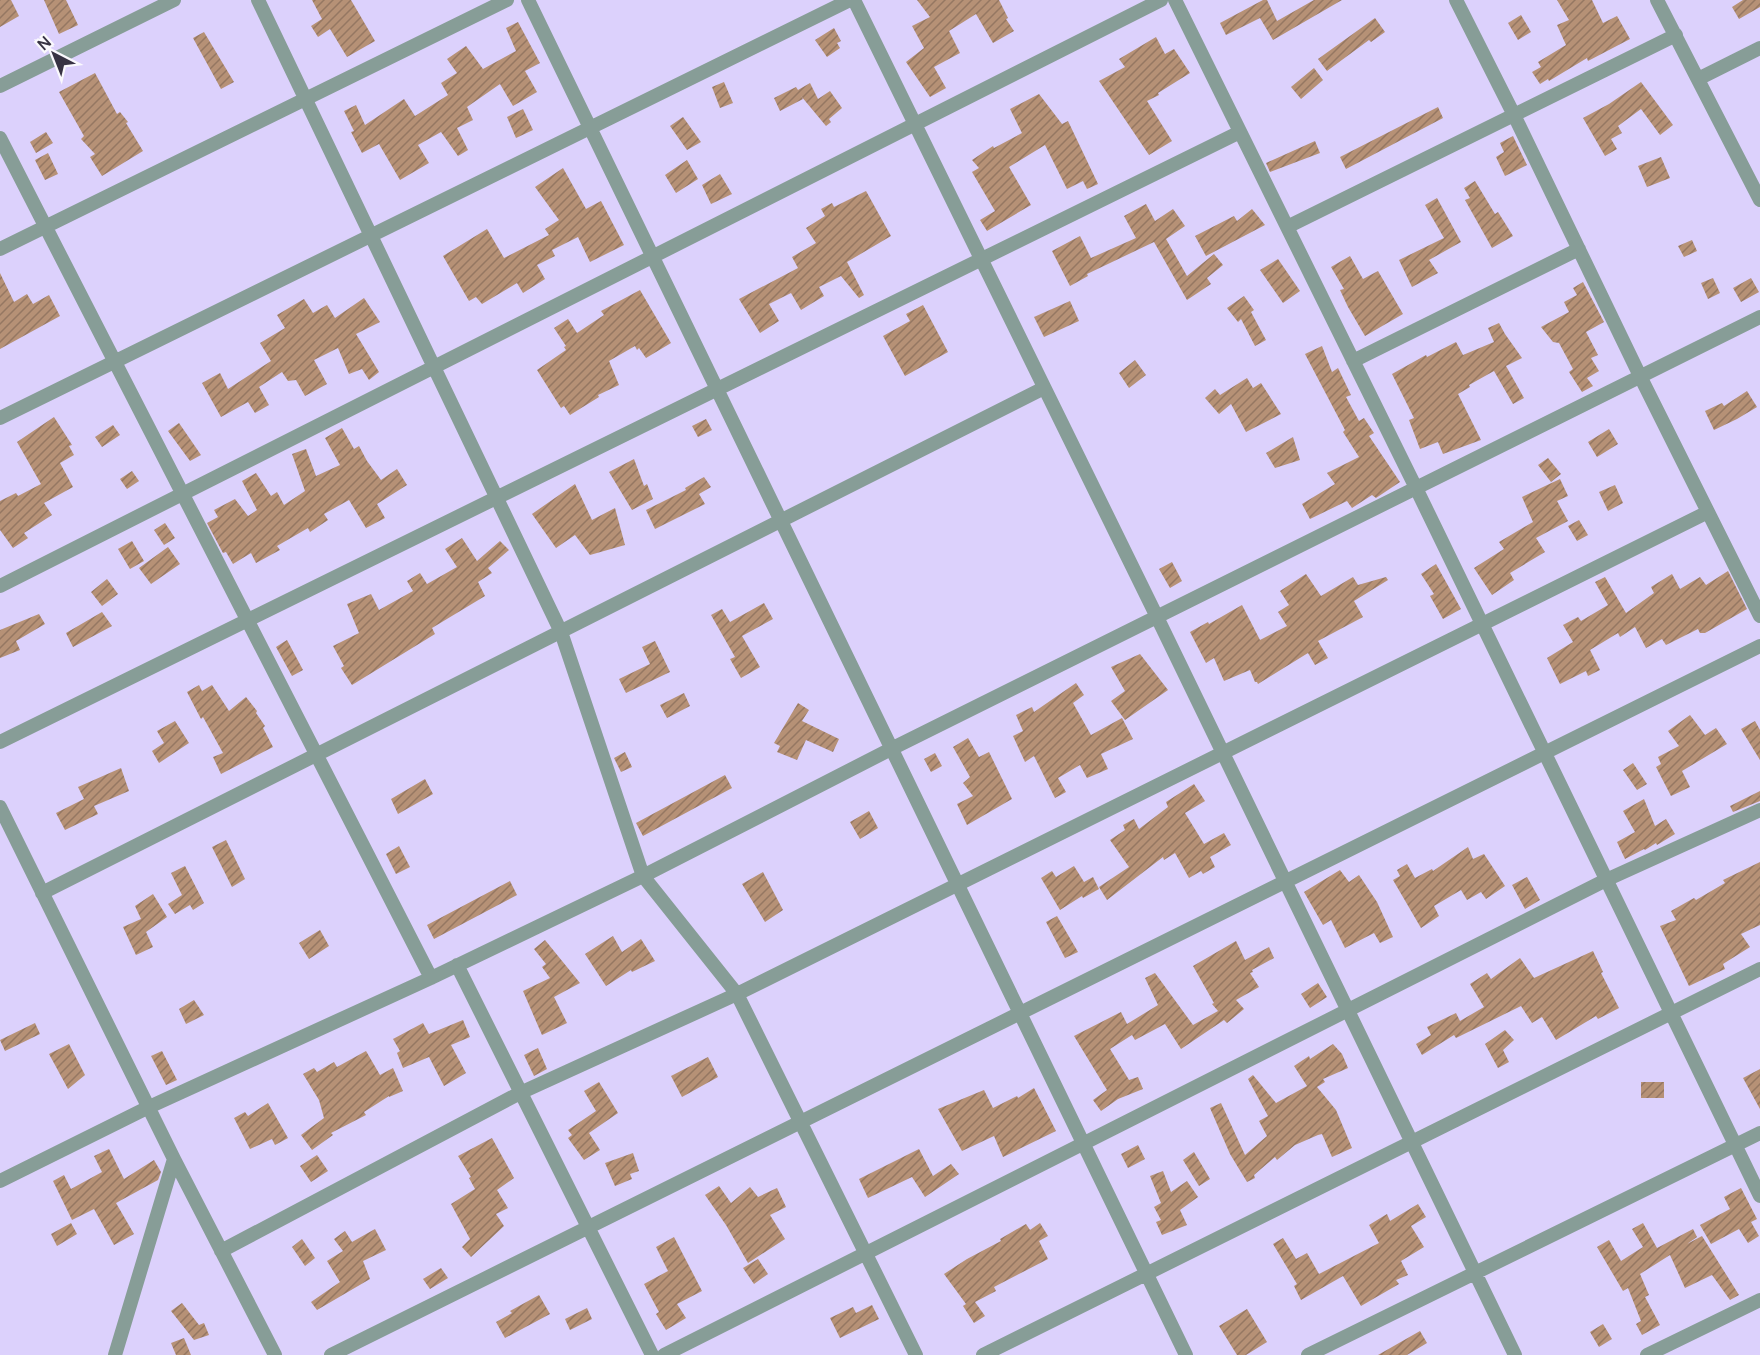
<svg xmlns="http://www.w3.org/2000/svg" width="1760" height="1355" font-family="Manrope,sans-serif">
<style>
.building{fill:url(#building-hatch)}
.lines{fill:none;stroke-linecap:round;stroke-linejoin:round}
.street{stroke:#879d97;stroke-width:14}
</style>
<defs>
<pattern id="building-hatch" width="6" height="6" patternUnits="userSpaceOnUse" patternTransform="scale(1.5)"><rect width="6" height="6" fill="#b69176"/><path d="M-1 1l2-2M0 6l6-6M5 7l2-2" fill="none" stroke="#957762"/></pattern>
</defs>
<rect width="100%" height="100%" fill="#dcd1fc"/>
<!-- building -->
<path class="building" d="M0,0H11L19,16L0,27Z
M44,0H66L78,25L59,34Z
M312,0H351L375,41L347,57L330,29L318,37L311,26L322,19Z
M917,0H999L1008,18L1006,19L1014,31L993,43L976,14L949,31L960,53L934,67L946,88L930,97L906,62L924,48L912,26L930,17Z
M1263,0H1267L1277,21L1314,0H1342L1273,40L1260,18L1226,35L1220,23Z
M1557,0H1592L1603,23L1617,16L1630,39L1588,61L1587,58L1549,81L1548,79L1540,84L1532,72L1541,67L1538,62L1566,45L1557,25L1569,20Z
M1743,0H1760V7L1739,19L1732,7Z
M1521,15L1531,32L1518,40L1508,23Z
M1375,18L1385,32L1371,42L1369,40L1327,71L1318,59Z
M518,22L540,63L525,71L537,92L513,106L500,84L467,107L473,120L457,128L468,150L458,156L441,132L418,145L429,163L400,180L379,144L362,153L351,132L354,131L344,111L356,105L365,125L404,99L415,116L448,95L441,83L457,73L447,59L466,46L483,69L516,51L506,28Z
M834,28L841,41L837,43L840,48L827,57L815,40Z
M204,32L234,82L221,89L193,38Z
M1156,37L1165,54L1174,49L1190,73L1158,93L1159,95L1147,101L1172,141L1149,155L1099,81L1125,67L1119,59Z
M1314,68L1323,80L1301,99L1291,87Z
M95,73L117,114L120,112L128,122L126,123L143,151L102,176L90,157L95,154L81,139L84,136L59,92Z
M724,82L733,103L720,108L712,87Z
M1641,82L1673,125L1660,135L1641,109L1618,126L1622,133L1611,139L1617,149L1605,156L1583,118L1609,104Z
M810,83L818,99L830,91L842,108L829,119L831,122L826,126L801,96L803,99L780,111L774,98L796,87L798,90Z
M1039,94L1062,124L1068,121L1098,184L1087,189L1083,181L1067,189L1045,145L1009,167L1031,205L987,231L980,220L995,211L972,172L979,168L972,160L993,146L994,148L1022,133L1010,109Z
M1438,107L1443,118L1346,169L1340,157Z
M523,109L533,130L516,138L507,117Z
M683,117L701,142L687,150L670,126Z
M46,132L53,143L36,153L30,142Z
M1513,136L1527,165L1505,176L1496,157L1504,152L1500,143Z
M1315,141L1320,153L1270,172L1266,163Z
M48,153L58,174L45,180L35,160Z
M1661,157L1670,178L1647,187L1638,166Z
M687,160L698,179L676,193L665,175Z
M563,168L586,209L601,201L624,245L590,262L578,237L552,250L555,256L537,265L545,279L523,293L517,283L482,304L476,297L469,301L443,256L487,229L504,258L549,235L545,229L559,220L535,187Z
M720,174L732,194L711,204L702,185Z
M1475,181L1495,214L1498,212L1513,236L1492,248L1465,200L1470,198L1464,188Z
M866,191L891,236L847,262L864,295L859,298L841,276L819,287L824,296L801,310L791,293L769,304L779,321L760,333L739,299L798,268L792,257L816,243L806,228L825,216L821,209L832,203L834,207Z
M1437,198L1461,242L1429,260L1438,273L1412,287L1399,260L1444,238L1425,205Z
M1146,204L1155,221L1173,209L1185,226L1166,239L1187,276L1214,254L1223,265L1207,278L1211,284L1187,300L1154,242L1087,274L1088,276L1070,286L1052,251L1080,236L1091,258L1136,238L1124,216Z
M1252,209L1265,225L1206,256L1195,236L1234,216L1237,221Z
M1692,240L1697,251L1684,257L1678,246Z
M1350,256L1363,279L1378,271L1403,314L1365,336L1348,307L1340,290L1344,289L1331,267Z
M1278,259L1300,291L1283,303L1260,270Z
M0,273L14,302L27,294L33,304L49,295L60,316L0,349Z
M1713,278L1720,293L1708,299L1701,283Z
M1751,278L1759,292L1741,302L1733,288Z
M1583,282L1604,322L1586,332L1598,355L1591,358L1599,371L1587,378L1593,386L1582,392L1569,372L1573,369L1559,343L1553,342L1541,327L1569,312L1564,302L1577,295L1573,288Z
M640,290L671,343L646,358L639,348L637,350L635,346L609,361L619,385L598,395L599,397L570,415L564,406L561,408L537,370L566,350L564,347L566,346L554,328L568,319L577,333L604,315L601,311Z
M1244,296L1254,310L1251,312L1266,340L1255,346L1241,319L1238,322L1227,308Z
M364,298L380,322L356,334L379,372L369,380L362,369L349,374L338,348L314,360L327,384L305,396L296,380L288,381L282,372L259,387L269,405L255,413L248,402L221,417L202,383L220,373L228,389L271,361L260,343L285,328L277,315L304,299L313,313L327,305L335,318Z
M1070,301L1079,321L1044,337L1034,317Z
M923,305L948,352L905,376L883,336L910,321L906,314Z
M1499,323L1505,334L1522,358L1506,366L1524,398L1513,404L1494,371L1469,385L1470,387L1458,394L1481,440L1443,454L1438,442L1420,449L1409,420L1414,418L1392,374L1426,355L1427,357L1456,342L1463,355L1494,342L1488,328Z
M1322,346L1332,372L1338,368L1351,395L1346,397L1359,421L1364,418L1374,433L1369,436L1400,482L1376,498L1372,495L1352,508L1347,501L1310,519L1302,504L1335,484L1327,473L1359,457L1343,432L1345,430L1305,354Z
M1135,360L1146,375L1129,388L1119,373Z
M1247,378L1253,388L1261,383L1281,414L1246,432L1231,404L1219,414L1205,398L1215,389L1220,395Z
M1747,391L1757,407L1737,419L1714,430L1705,411L1722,403L1724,406Z
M54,417L72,445L69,446L74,455L60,463L73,487L44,503L52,515L24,533L28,538L13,548L0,530V501L16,493L18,496L41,484L17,442Z
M706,419L712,430L698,437L692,426Z
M179,423L201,455L190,461L168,431Z
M113,425L120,435L102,447L95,437Z
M342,428L354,449L359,446L367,461L381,480L397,469L407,485L377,504L385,518L366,528L349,500L324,514L328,520L310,532L308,528L277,546L280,550L256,563L251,553L233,564L226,552L223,553L207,523L218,517L214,510L235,499L248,516L257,510L242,481L256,473L271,496L277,492L284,505L305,491L292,454L306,449L316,476L340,465L325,438Z
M1609,429L1618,444L1597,457L1588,442Z
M1293,437L1300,460L1275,468L1266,453Z
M1548,458L1561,474L1551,482L1538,465Z
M634,459L644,486L647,484L653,499L632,510L609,472Z
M132,471L139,481L127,489L120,479Z
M704,477L711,487L699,494L705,504L655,529L646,510L686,490L685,488Z
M1560,479L1568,496L1557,501L1568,521L1536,538L1545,552L1510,573L1514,580L1492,595L1474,568L1504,549L1499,542L1533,522L1522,497Z
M575,484L592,520L615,508L625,545L590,555L575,535L556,548L532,514Z
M1615,485L1623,503L1608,511L1599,492Z
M1579,520L1588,535L1577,541L1568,526Z
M165,523L175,538L164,545L154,530Z
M462,538L477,561L500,541L509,550L488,568L492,573L478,582L485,596L432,628L435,634L352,685L341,668L344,666L333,646L359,633L347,604L371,594L379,610L413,591L407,581L420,573L427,584L457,567L445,549Z
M132,541L144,561L130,569L118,549Z
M168,547L180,564L151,584L139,568Z
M1172,562L1182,581L1170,588L1159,569Z
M1436,564L1461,609L1443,619L1430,596L1434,594L1421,574Z
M1728,571L1747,609L1705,633H1700L1698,629L1666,645L1662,639L1646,648L1635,627L1620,637L1618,633L1590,650L1600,670L1588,676L1586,671L1560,684L1547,658L1573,642L1563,625L1578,617L1581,621L1608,605L1595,582L1605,577L1626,613L1654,593L1651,587L1672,574L1680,589L1700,577L1706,585Z
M1306,574L1321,596L1353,577L1358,585L1386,577L1388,580L1354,601L1363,617L1318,641L1328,658L1315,665L1308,653L1258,684L1257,682H1255L1250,670L1224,681L1214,658L1206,663L1190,632L1208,622L1209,624L1242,605L1260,640L1287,626L1278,612L1289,605L1280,591Z
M107,579L118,594L102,606L91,592Z
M764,603L773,619L742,636L760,667L741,678L730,659L735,657L711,615L722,609L730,622Z
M102,612L112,626L73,647L66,633Z
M39,614L45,624L16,641L20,650L0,658V630Z
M287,640L303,670L292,676L276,647Z
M655,641L670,672L626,693L619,679L650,664L642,647Z
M1140,654L1168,690L1125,720L1111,701L1125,691L1111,667Z
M1076,683L1084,695L1073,703L1091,735L1122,718L1133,739L1101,754L1108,769L1087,778L1080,765L1058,778L1066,792L1055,798L1034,756L1025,762L1013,736L1023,731L1016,715L1032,707L1034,712Z
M199,685L202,691L212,685L229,711L246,697L257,711L256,713L265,726L263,728L273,747L221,774L213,757L223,753L203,717L201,719L187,692Z
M684,693L690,706L667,718L660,705Z
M798,703L809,710L802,721L839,739L833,752L806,740L797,760L777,752L780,746L774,743Z
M1690,715L1705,735L1716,728L1727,744L1682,771L1690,787L1671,796L1656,767L1661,764L1658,757L1679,746L1668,731Z
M175,721L189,743L159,763L152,751L164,743L157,731Z
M1755,721L1760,730V760L1741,729Z
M968,738L979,757L989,752L1012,799L967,825L957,804L973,796L963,783L970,777L953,747Z
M625,752L632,767L621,772L614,758Z
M935,753L942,766L931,772L924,759Z
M1633,763L1647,784L1637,790L1623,770Z
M121,768L129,791L94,806L98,814L65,830L56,813L84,799L78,787Z
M725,775L732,788L643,836L636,823Z
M425,779L433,794L398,814L391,799Z
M1194,784L1205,801L1185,813L1204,844L1224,833L1231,845L1210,857L1215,867L1203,874L1201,871L1189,878L1175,853L1164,860L1163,857L1107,900L1099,887L1129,867L1110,840L1125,830L1123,825L1134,819L1139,829L1168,807L1166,802Z
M1760,791V801L1733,812L1730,806Z
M1644,799L1655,826L1666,819L1675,834L1657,845L1656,843L1645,850L1644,849L1625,859L1617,842L1635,832L1623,811Z
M869,811L878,828L860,839L850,822Z
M226,840L245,879L232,887L212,847Z
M399,846L410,867L396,874L386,854Z
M1468,847L1473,859L1484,854L1505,886L1486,899L1481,892L1467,900L1461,890L1434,906L1439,916L1421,928L1393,880L1400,876L1397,870L1407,864L1415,878L1432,869L1433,871Z
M1760,862V925L1741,934L1750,947L1723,964L1725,969L1689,986L1660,926L1676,920L1671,911L1694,898L1696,900L1725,883L1723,880Z
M185,866L204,903L193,910L190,905L175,914L168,904L182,895L171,873Z
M1074,866L1084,882L1093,877L1099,889L1083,898L1082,896L1060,910L1041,878L1052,871L1056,877Z
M1340,870L1349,882L1359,875L1377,902L1393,937L1380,943L1374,933L1345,948L1331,920L1323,925L1304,892Z
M763,872L783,910L765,922L742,884Z
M1527,877L1540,900L1525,909L1512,885Z
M510,881L517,895L434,939L427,925Z
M153,894L167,917L146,932L153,947L136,955L123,927L141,919L135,906Z
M1057,916L1078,952L1065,958L1046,922Z
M320,930L329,946L309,959L299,943Z
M613,936L622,952L641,939L655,961L632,972L631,970L606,986L585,954Z
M545,940L580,983L554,997L567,1023L542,1035L523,991L550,978L542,967L546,964L534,949Z
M1236,941L1245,960L1269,947L1274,958L1252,970L1253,972L1250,973L1259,987L1236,1000L1244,1009L1227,1023L1224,1020L1181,1049L1165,1024L1135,1040L1132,1035L1110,1049L1129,1080L1138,1077L1143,1089L1118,1099L1101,1111L1093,1100L1107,1090L1074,1036L1121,1012L1127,1024L1158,1005L1145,978L1155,973L1193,1025L1218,1011L1212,1004L1214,1003L1193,966Z
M1593,951L1603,972L1601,973L1619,1008L1598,1019L1596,1016L1556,1040L1542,1017L1532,1023L1521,1006L1456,1038L1454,1035L1422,1055L1416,1044L1431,1035L1427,1027L1456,1013L1460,1021L1484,1007L1470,984L1487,973L1491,979L1520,958L1534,978Z
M1318,983L1327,997L1310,1008L1301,994Z
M194,1000L204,1015L186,1024L179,1009Z
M463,1020L470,1037L451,1045L466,1073L444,1086L429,1057L403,1068L397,1053L400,1051L393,1039L423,1023L429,1034Z
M35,1023L40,1034L5,1051L0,1040Z
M1505,1030L1514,1040L1503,1050L1509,1062L1498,1068L1485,1044Z
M69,1044L85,1075L68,1089L49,1054Z
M1333,1044L1342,1054L1348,1068L1323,1079L1325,1082L1317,1087L1336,1110L1352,1148L1332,1157L1322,1134L1318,1135L1295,1145L1277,1160L1275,1157L1254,1175L1255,1178L1247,1182L1230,1154L1210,1108L1221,1103L1245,1155L1267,1136L1259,1121L1268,1116L1248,1079L1253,1075L1276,1103L1307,1086L1294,1066L1309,1056L1310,1059Z
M538,1048L547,1069L534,1076L524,1055Z
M162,1051L177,1080L166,1085L151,1056Z
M366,1051L380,1075L393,1068L403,1091L389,1097V1096L364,1112L366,1115L331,1133L333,1135L312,1150L301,1135L324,1118L319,1100L303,1074L314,1068L317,1072L334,1062L337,1067Z
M708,1057L718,1077L682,1097L671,1076Z
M1760,1069V1109L1743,1078Z
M599,1082L618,1113L589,1133L600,1150L584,1160L568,1138L572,1135L568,1130L596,1111L584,1091Z
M1641,1082H1664V1098H1641Z
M1034,1088L1056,1131L1003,1157L994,1136L962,1151L938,1109L984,1090L993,1108L1017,1096L1018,1098Z
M268,1103L288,1138L275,1145L272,1139L250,1149L234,1118L245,1112L248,1116Z
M492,1138L514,1178L497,1190L508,1208L496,1214L504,1226L471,1257L462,1247L470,1239L451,1204L475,1189L469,1178L471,1177L458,1156Z
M1138,1145L1145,1159L1128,1168L1121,1154Z
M109,1149L124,1179L154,1160L161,1172L158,1180L116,1203L134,1234L114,1245L94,1209L72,1220L53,1181L64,1175L71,1189L102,1172L94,1156Z
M919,1149L933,1176L951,1164L959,1174L925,1197L912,1177L868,1198L859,1179Z
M1194,1152L1210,1179L1199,1186L1183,1160Z
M633,1153L639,1171L630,1174L632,1179L615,1186L605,1163Z
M317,1155L328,1171L311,1182L300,1166Z
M1163,1171L1171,1192L1187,1181L1198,1197L1180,1210L1187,1225L1162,1235L1156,1222L1161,1220L1154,1207L1161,1203L1150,1176Z
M719,1186L731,1203L750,1187L758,1197L777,1188L786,1207L770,1215L785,1239L748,1263L726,1225L705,1195Z
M1741,1188L1757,1219L1751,1222L1759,1236L1748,1243L1739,1229L1711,1244L1700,1225L1730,1209L1724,1197Z
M1418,1204L1426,1217L1411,1226L1424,1247L1401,1261L1408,1275L1396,1280L1399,1284L1361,1306L1343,1276L1301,1300L1294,1286L1297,1284L1273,1244L1283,1238L1296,1259L1307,1253L1319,1274L1379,1243L1369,1225L1387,1214L1390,1221Z
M71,1223L77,1234L57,1246L51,1234Z
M1040,1223L1048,1236L1039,1241L1048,1259L994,1287L996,1291L975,1302L985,1316L974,1323L963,1306L966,1304L944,1274L967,1259L1001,1241L1000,1239L1026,1224L1030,1230Z
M1643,1223L1657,1248L1693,1229L1697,1237L1687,1244L1702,1236L1739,1295L1730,1300L1712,1275L1685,1288L1670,1255L1640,1274L1649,1295L1645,1297L1660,1325L1642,1335L1636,1324L1641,1321L1628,1288L1623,1291L1597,1247L1609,1240L1621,1261L1643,1247L1632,1229Z
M375,1229L386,1250L363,1261L370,1279L317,1310L311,1302L340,1282L327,1261L343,1251L334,1239L345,1231L352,1242Z
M674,1237L702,1291L677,1304L686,1318L666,1330L656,1314L659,1312L644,1284L668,1271L656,1247Z
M302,1239L315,1258L305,1266L292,1247Z
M758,1259L768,1274L754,1284L743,1268Z
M441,1268L448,1278L430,1289L423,1279Z
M539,1295L550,1314L505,1338L496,1322L512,1313L510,1311Z
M182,1303L199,1325L204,1323L209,1335L194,1340L171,1311Z
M872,1305L879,1319L840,1338L830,1318L853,1307L856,1313Z
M587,1308L592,1319L570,1330L565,1319Z
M1247,1309L1267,1342L1246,1355H1237L1219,1326Z
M1603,1324L1612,1339L1599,1347L1590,1332Z
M1420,1331L1427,1343L1407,1355H1378Z
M184,1338L191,1355H176L171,1343Z"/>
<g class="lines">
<!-- street -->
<path class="street" d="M258,0L561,632L643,876L737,994L916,1355
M528,0L1186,1355
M854,0L1157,617L1515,1355
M1175,0L1416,488L1760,1196
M1456,0L1514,115L1640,376L1760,616
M1657,0L1760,200
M1698,79L1760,48
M0,86L174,0
M0,138L431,978
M1287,227L1676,35
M0,249L507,0
M1353,361L1579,249
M0,418L850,0
M0,586L1161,0
M0,742L1240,132
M0,807L174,1159L275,1355
M42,893L1044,388
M457,965L652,1355
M0,1181L149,1107L431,978L643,876L893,748L1760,317
M221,1251L520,1093L737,994L1708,512
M115,1355L174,1159
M331,1355L1760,646
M664,1355L1606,880L1760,810
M983,1355L1760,969
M1308,1355L1760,1133
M1647,1355L1760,1300"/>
</g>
<!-- north arrow -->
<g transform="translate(54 54) rotate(318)" stroke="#faf9fd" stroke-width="4.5" paint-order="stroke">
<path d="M0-4.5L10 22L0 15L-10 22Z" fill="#373343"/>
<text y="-9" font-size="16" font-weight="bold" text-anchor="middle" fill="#373343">N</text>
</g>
</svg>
